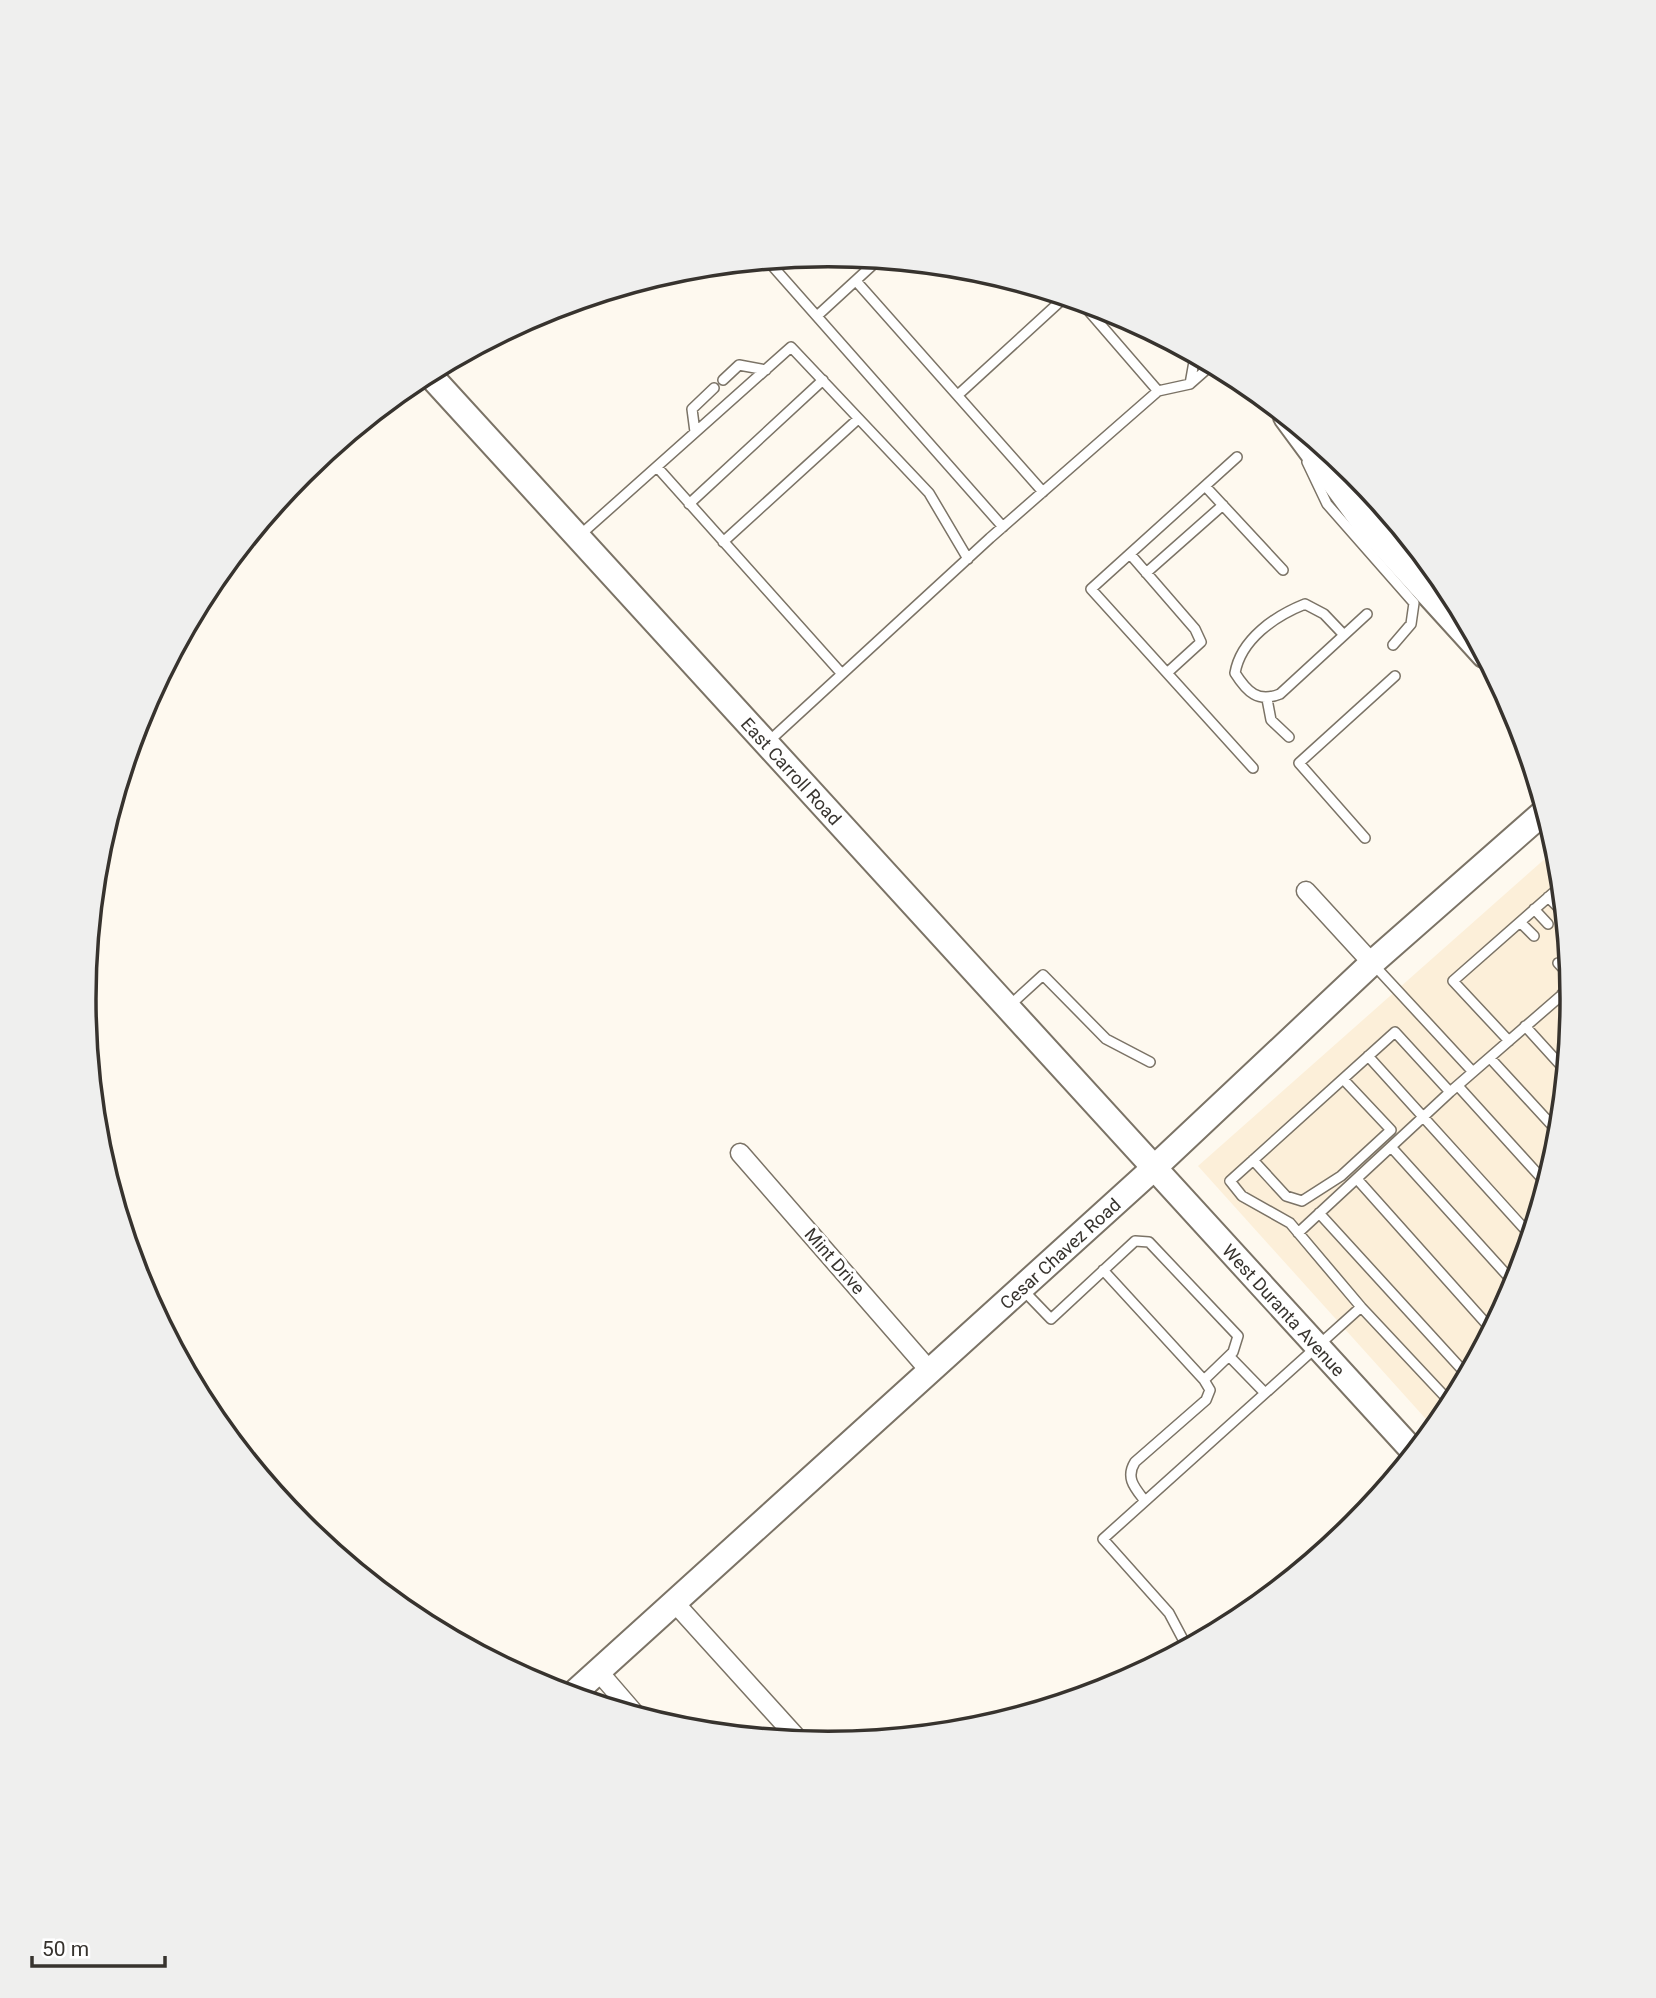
<svg xmlns="http://www.w3.org/2000/svg" width="1656" height="1998" font-family="Roboto,sans-serif">
<style>
.built{fill:#fcefd9}
.lines{fill:none;stroke-linecap:round;stroke-linejoin:round}
.lane-casing{stroke:#7b7366;stroke-width:12}
.street-casing{stroke:#7b7366;stroke-width:21}
.secondary-casing{stroke:#7b7366;stroke-width:28}
.lane{stroke:#fff;stroke-width:9}
.street{stroke:#fff;stroke-width:18}
.secondary{stroke:#fff;stroke-width:24}
.labels{text-anchor:middle;dominant-baseline:central;stroke-width:6;stroke-linejoin:round;paint-order:stroke}
.street-label{font-size:18px;fill:#37332e;stroke:#fff}
.rim{fill:none;stroke:#37332e;stroke-width:3.5}
</style>
<rect width="100%" height="100%" fill="#fef9ef"/>
<!-- built -->
<path class="built" d="M1556,849L1572,999L1558,1145L1515,1284L1446,1413L1434,1428L1198,1166Z"/>
<g class="lines">
<defs>
<path id="lane" d="M768,261L1003,527
M856,281L1043,492
M1081,302L1158,391
M817,316L878,260
M723,380L739,365L766,370
M1190,384L1195,356
M959,394L1065,297
M695,432L692,409L714,388
M1237,457L1091,589L1253,768
M1307,462L1327,504L1414,603L1411,624L1393,645
M657,467L842,674
M1205,486L1283,570
M689,504L823,380
M579,536L791,347L929,493L968,559
M723,542L858,419
M1130,554L1195,629L1201,642L1167,673
M1146,573L1223,505
M1344,635L1324,614L1305,604C1275,616 1241,639 1235,673C1247,692 1258,703 1280,694L1367,614
M1267,699L1271,720L1289,737
M768,742L990,538L1158,391L1190,384L1207,369L1216,367
M1365,838L1299,763L1395,676
M1548,897L1562,911
M1534,909L1548,924
M1520,922L1534,936
M1558,963L1570,976
M1373,964L1473,1072
M1562,994L1571,1005
M1008,1007L1043,975L1106,1039L1150,1062
M1525,1026L1565,1070
M1509,1041L1453,981L1561,886
M1368,1056L1530,1235
M1490,1058L1559,1133
M1458,1086L1546,1183
M1392,1148L1515,1284
M1253,1160L1286,1196L1302,1201L1341,1176L1391,1130L1343,1079
M1357,1179L1491,1329
M1319,1213L1467,1375
M1298,1233L1450,1092L1571,987
M1024,1291L1051,1319L1135,1241L1149,1242L1238,1336L1233,1352L1204,1380L1103,1270
M1361,1307L1290,1223L1242,1196L1230,1181L1395,1032L1450,1092
M1229,1356L1264,1392
M1145,1501C1135,1488 1125,1478 1135,1462L1206,1400L1210,1390L1204,1380
M1187,1647L1169,1613L1103,1539L1361,1307L1451,1403"/>
<path id="street" d="M1306,891L1372,963
M740,1153L929,1370
M674,1602L799,1740
M598,1671L636,1715"/>
<g id="secondary">
<path id="s1" d="M428,373L1414,1452"/>
<path d="M1286,417L1365,524L1484,655"/>
<path d="M1356,489L1411,543"/>
<path id="s2" d="M572,1695L1154,1168L1372,963L1545,811"/>
</g>
</defs>
<!-- lane casing -->
<use href="#lane" class="lane-casing"/>
<!-- street casing -->
<use href="#street" class="street-casing"/>
<!-- secondary casing -->
<use href="#secondary" class="secondary-casing"/>
<!-- lane -->
<use href="#lane" class="lane"/>
<!-- street -->
<use href="#street" class="street"/>
<!-- secondary -->
<use href="#secondary" class="secondary"/>
</g>
<g class="labels">
<!-- street labels -->
<g class="street-label">
<text stroke="none"><textPath href="#s1" startOffset="539">East Carroll Road</textPath></text>
<text stroke="none"><textPath href="#s2" startOffset="658">Cesar Chavez Road</textPath></text>
<text transform="translate(835 1261) rotate(49)">Mint Drive</text>
<text stroke="none"><textPath href="#s1" startOffset="1269">West Duranta Avenue</textPath></text>
</g>
</g>
<!-- crop -->
<path d="M0 0H1656V1998H0ZM96 999a732 732 0 1 1 1464 0a732 732 0 1 1-1464 0Z" fill="#efefee" fill-rule="evenodd"/>
<path class="rim" d="M96 999a732 732 0 1 1 1464 0a732 732 0 1 1-1464 0Z"/>
<!-- scale -->
<path d="M32 1956v10h133v-10" fill="none" stroke="#37332e" stroke-width="3.5"/>
<text x="42" y="1956" font-size="21" fill="#37332e" stroke="#ffffff" stroke-width="5" paint-order="stroke">50 m</text>
</svg>
